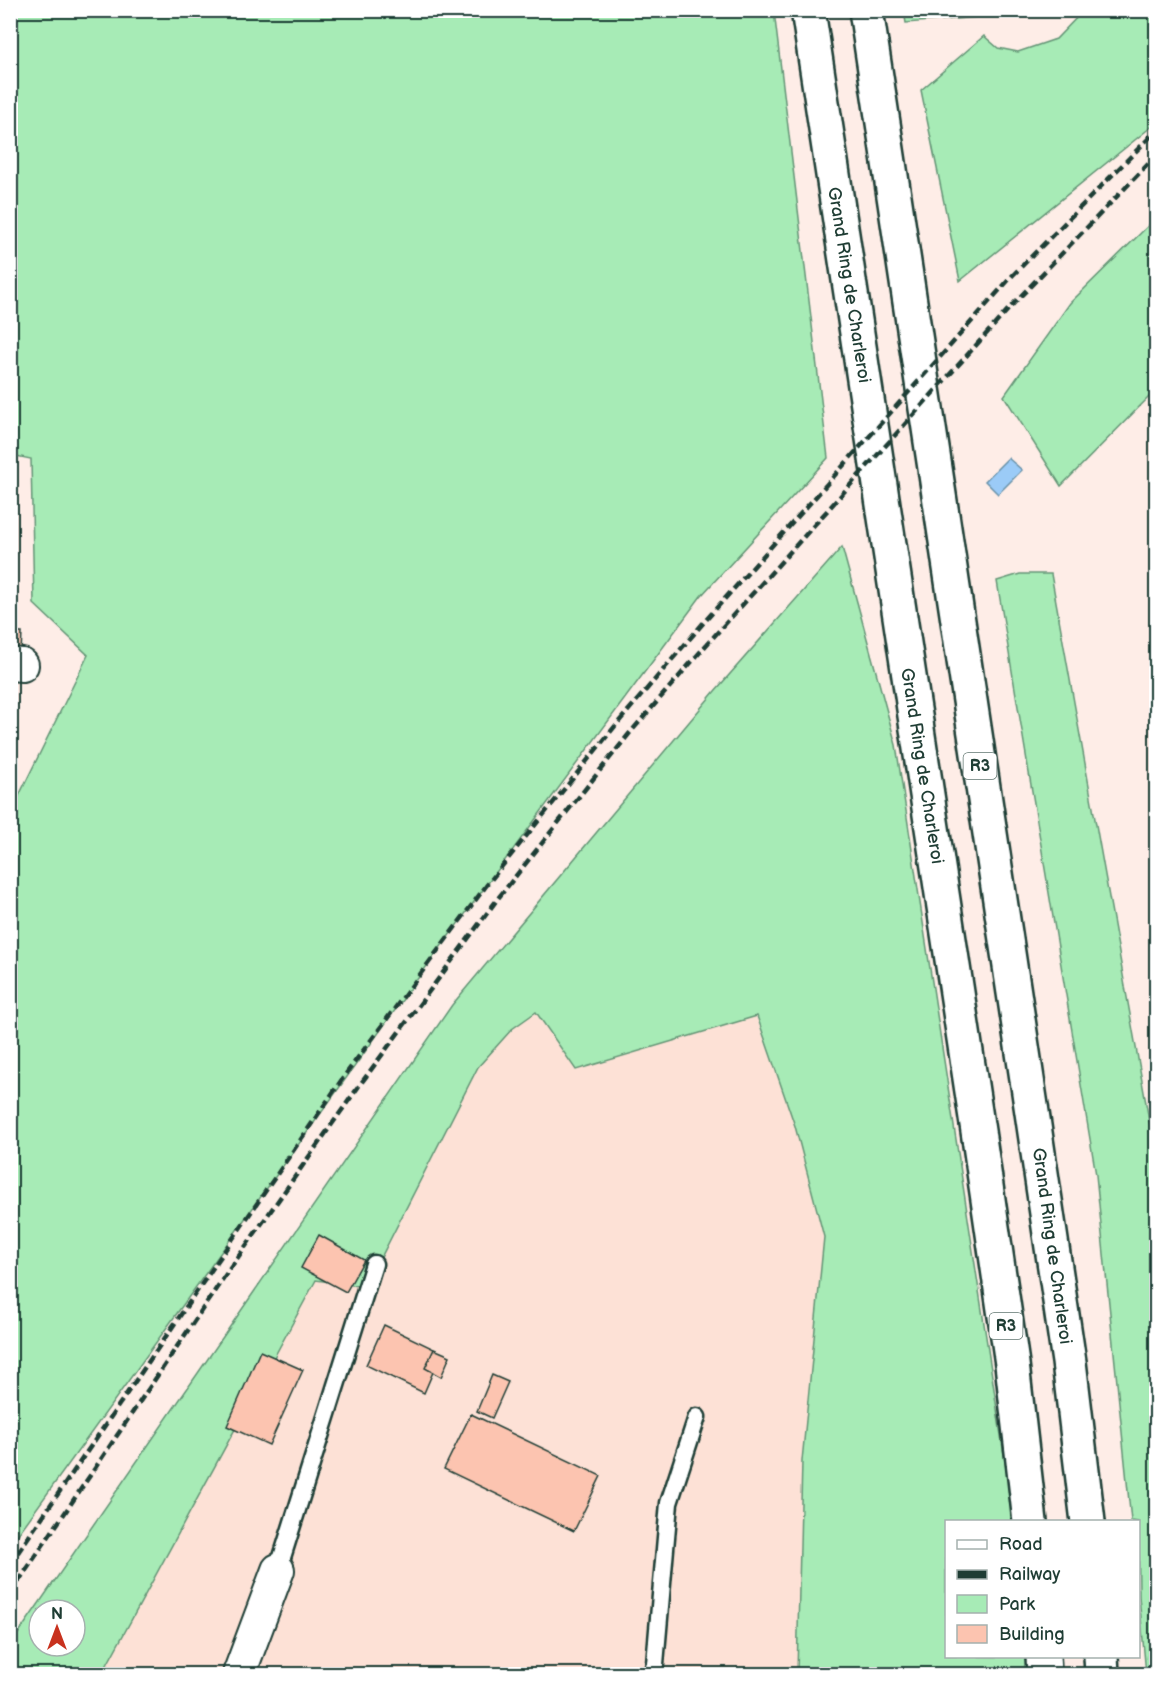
<svg xmlns="http://www.w3.org/2000/svg" width="1167" height="1685" font-family="'Balsamiq Sans',sans-serif">
<style>
.built{fill:#fde1d6}
.green{fill:#a7ebb6;stroke:#639475;stroke-width:1.5;fill-rule:evenodd}
.water{fill:#9bcbf7;stroke:#6992a9;stroke-width:1.5}
.building{fill:#fcc4b0;stroke:#1f3d34;stroke-width:1.5}
.lines{fill:none;stroke-linecap:round;stroke-linejoin:round}
.lane-casing{stroke:#1f3d34;stroke-width:21}
.street-casing{stroke:#1f3d34;stroke-width:36}
.highway-casing{stroke:#1f3d34;stroke-width:38}
.lane{stroke:#fff;stroke-width:16}
.street{stroke:#fff;stroke-width:32}
.highway{stroke:#fff;stroke-width:33}
.rail{stroke:#1f3d34;stroke-width:4.5;stroke-dasharray:9 4.5;stroke-linecap:butt}
.labels{text-anchor:middle;dominant-baseline:central;stroke-width:5;stroke-linejoin:round;paint-order:stroke}
.shield{fill:#fff;stroke:#627771;stroke-width:1.5}
.shield-label{font-size:16px;font-weight:bold;fill:#1f3d34}
.street-label{font-size:18px;fill:#1f3d34;stroke:#fff}
</style>
<rect width="100%" height="100%" fill="#feede7"/>
<filter id="ink" filterUnits="userSpaceOnUse"><feTurbulence type="fractalNoise" baseFrequency=".0167" numOctaves="2"/><feDisplacementMap in="SourceGraphic" scale="12" xChannelSelector="R" yChannelSelector="G"/><feConvolveMatrix kernelMatrix="1 2 1 2 8 2 1 2 1" color-interpolation-filters="sRGB"/></filter>
<g filter="url(#ink)">
<!-- built -->
<path class="built" d="M536,1012L576,1070L756,1016L795,1126L824,1237L802,1461L797,1674H102L316,1280L367,1287L478,1067L512,1029Z"/>
<!-- green -->
<path class="green" d="M11,10L774,11L828,458L701,596L434,956L11,1544V812L88,655L34,604L31,459L11,455Z
M904,11H977L978,17L906,23Z
M1083,11H1156V123L960,281L921,90L984,36L998,48L1018,52L1056,39Z
M1156,218V390L1061,486L1004,396L1070,303Z
M842,547L896,745L1014,1521L946,1522V1656L1034,1657L1036,1674H797L802,1461L824,1237L795,1126L757,1016L576,1070L536,1012L512,1029L478,1067L366,1287L316,1280L102,1674H11V1644L452,1005L715,691ZM39,1610H75V1646H39Z
M1020,574H1051L1156,1159V1674H1146L1139,1596L1138,1522L1131,1521L1096,1175L997,581Z"/>
<!-- water -->
<path class="water" d="M1008,458L1022,470L998,494L985,481Z"/>
<!-- building -->
<path class="building" d="M10,633H22L21,652L10,651Z
M319,1235L364,1260L346,1292L301,1268Z
M384,1325L434,1349L425,1368L433,1372L424,1393L366,1365Z
M434,1349L450,1356L441,1377L425,1368Z
M260,1351L303,1370L269,1445L227,1426Z
M492,1375L508,1382L492,1418L477,1411Z
M471,1414L601,1476L574,1531L444,1469Z"/>
<g class="lines">
<defs>
<path id="lane" d="M278,1570L374,1264
M652,1674L655,1664L669,1503L697,1417"/>
<path id="street" d="M10,664L22,665
M239,1674L278,1570"/>
<path id="highway" d="M808,10L978,1131L1012,1364L1030,1522
M866,10L1033,1119L1069,1362L1088,1522
M1043,1656L1044,1674
M1101,1656L1102,1674"/>
</defs>
<!-- lane casing -->
<use href="#lane" class="lane-casing"/>
<!-- street casing -->
<use href="#street" class="street-casing"/>
<!-- highway casing -->
<use href="#highway" class="highway-casing"/>
<!-- lane -->
<use href="#lane" class="lane"/>
<!-- street -->
<use href="#street" class="street"/>
<!-- highway -->
<use href="#highway" class="highway"/>
<!-- rail -->
<path class="rail" d="M10,1564L345,1075L486,886L616,725L705,621L1013,275L1156,131
M10,1594L224,1277L359,1086L499,897L629,734L708,643L1015,302L1156,156"/>
</g>
</g>
<g class="labels">
<!-- shield labels -->
<g class="shield">
<rect x="963.5" y="753" width="33" height="26" rx="4.5"/>
<rect x="989.5" y="1313" width="33" height="26" rx="4.5"/>
</g>
<g class="shield-label">
<text x="980" y="766">R3</text>
<text x="1006" y="1326">R3</text>
</g>
<!-- street labels -->
<g class="street-label">
<text transform="translate(849 285) rotate(81)">Grand Ring de Charleroi</text>
<text transform="translate(922 766) rotate(81)">Grand Ring de Charleroi</text>
<text transform="translate(1052 1246) rotate(82)">Grand Ring de Charleroi</text>
</g>
</g>
<!-- margin -->
<rect width="1167" height="1685" fill="none" stroke="#fff" stroke-width="36"/>
<rect x="18" y="18" width="1131" height="1649" fill="none" stroke="#1f3d34" stroke-width="2" filter="url(#ink)"/>
<!-- legend -->
<rect x="945" y="1520" width="195" height="138" fill="#ffffff" stroke="#a5b1ae" stroke-width="1.5"/>
<rect x="957" y="1540" width="30" height="9" fill="#ffffff" stroke="#a5b1ae" stroke-width="1.5"/>
<text x="999" y="1550" font-size="18" fill="#1f3d34">Road</text>
<rect x="957" y="1570" width="30" height="9" fill="#1f3d34" stroke="#a5b1ae" stroke-width="1.5"/>
<text x="999" y="1580" font-size="18" fill="#1f3d34">Railway</text>
<rect x="957" y="1595" width="30" height="18" fill="#a7ebb6" stroke="#a5b1ae" stroke-width="1.5"/>
<text x="999" y="1610" font-size="18" fill="#1f3d34">Park</text>
<rect x="957" y="1625" width="30" height="18" fill="#fcc4b0" stroke="#a5b1ae" stroke-width="1.5"/>
<text x="999" y="1640" font-size="18" fill="#1f3d34">Building</text>
<!-- north arrow -->
<g transform="translate(57 1628)"><circle r="28" fill="#ffffff" stroke="#a5b1ae" stroke-width="1.5"/>
<path d="M0-4.5L10 22L0 15L-10 22Z" fill="#c8321e"/>
<text y="-9" font-size="16" font-weight="bold" text-anchor="middle" fill="#1f3d34">N</text>
</g>
</svg>
